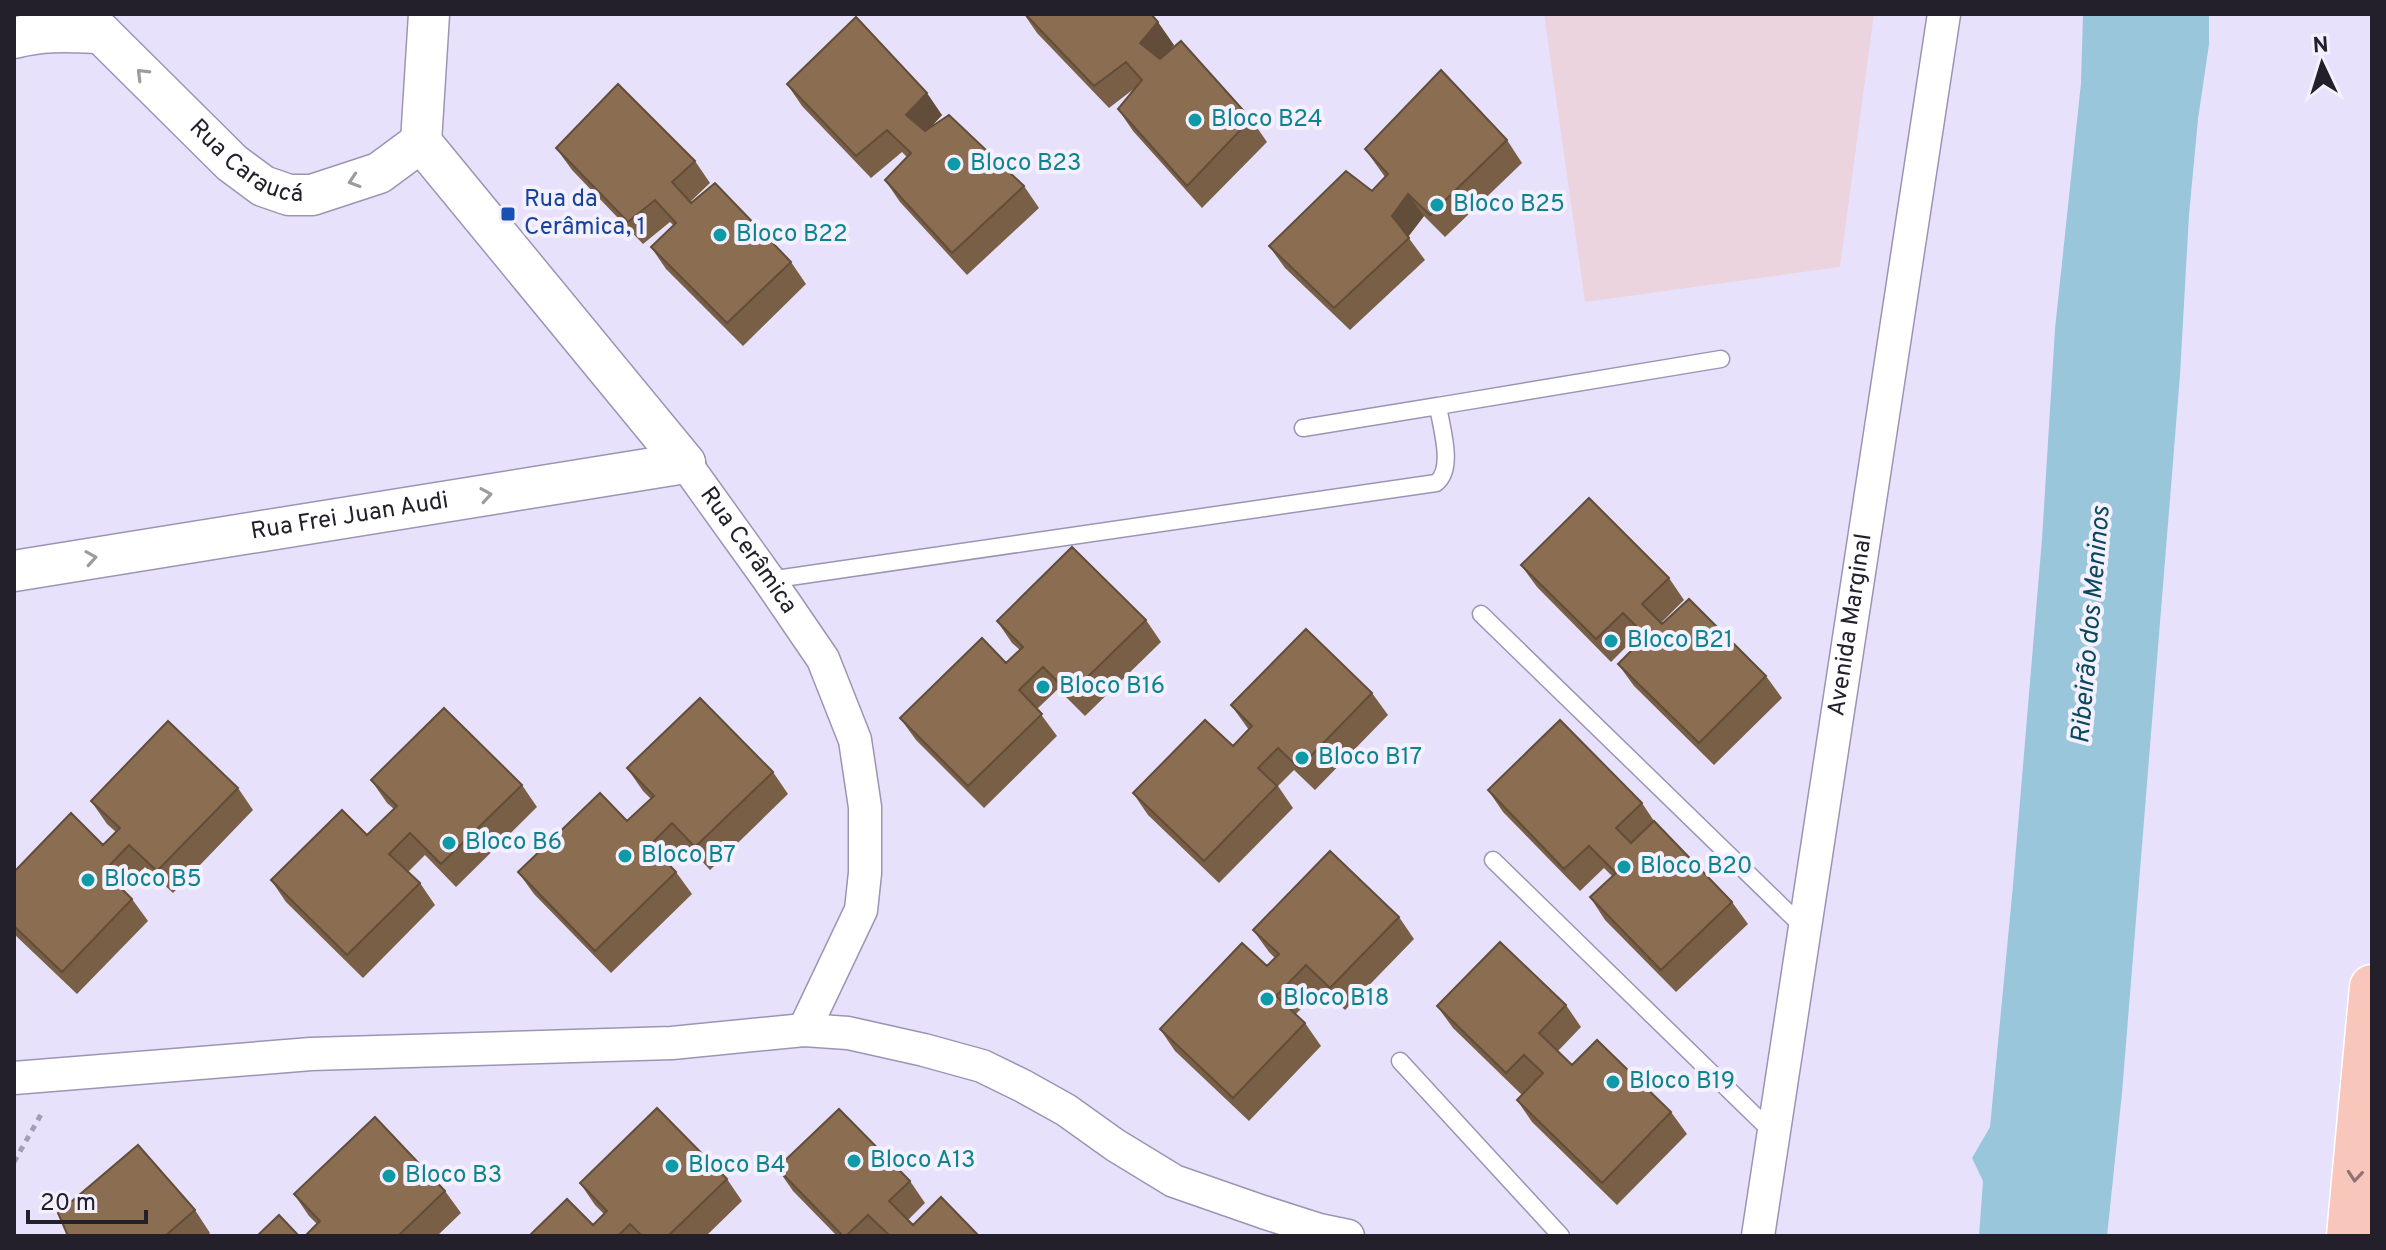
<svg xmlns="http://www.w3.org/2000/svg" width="2386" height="1250" font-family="Overpass,sans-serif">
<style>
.education{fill:#ecd4de}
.water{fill:#99c6db}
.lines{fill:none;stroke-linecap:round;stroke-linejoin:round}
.service-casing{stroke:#9d94b4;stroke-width:19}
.minor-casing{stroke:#9d94b4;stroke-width:35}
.tertiary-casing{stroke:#9d94b4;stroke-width:43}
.primary-casing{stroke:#fff;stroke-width:47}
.path{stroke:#a49eb4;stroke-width:5;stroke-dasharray:6 6;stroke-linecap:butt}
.service{stroke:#fff;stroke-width:16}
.minor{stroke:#fff;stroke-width:32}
.tertiary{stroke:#fff;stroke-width:40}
.primary{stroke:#f8c6bb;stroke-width:44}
.wall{fill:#785f46}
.shaded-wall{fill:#614d39}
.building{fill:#8b6e51;stroke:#614d39;stroke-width:2}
.oneway{stroke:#9c9ba0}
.oneway2{stroke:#8e7374}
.culture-dot{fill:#0f9aa8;stroke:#f4f0fe;stroke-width:3}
.transit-dot{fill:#1a4fb4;stroke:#f4f0fe;stroke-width:3}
.labels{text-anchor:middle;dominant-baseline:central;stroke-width:8;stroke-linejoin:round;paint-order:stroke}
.culture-label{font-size:24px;fill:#0d838f;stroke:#f4f0fe;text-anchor:start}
.street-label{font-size:24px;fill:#23202c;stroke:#f4f0fe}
.transit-label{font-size:24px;fill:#164399;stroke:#f4f0fe;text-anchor:start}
.water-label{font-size:26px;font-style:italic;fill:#09485e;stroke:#f4f0fe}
</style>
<rect width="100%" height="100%" fill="#e8e1fc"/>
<!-- education -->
<path class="education" d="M1544,14H1874L1840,267L1585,302Z"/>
<!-- water -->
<path class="water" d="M2083,14H2209V44L2198,119L2189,215L2180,375L2122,1093L2107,1236H1979L1983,1181L1972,1158L1990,1127L2013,885L2042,539L2055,329L2081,83Z"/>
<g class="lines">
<defs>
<path id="service" d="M1303,428L1438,406
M769,580L1436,483C1455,469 1441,427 1438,406L1721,359
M1481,614L1804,928
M1493,860L1773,1133
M1400,1061L1561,1236"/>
<g id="minor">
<path id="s1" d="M685,463L769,580L823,659L855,740L865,807V873L861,910L804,1030"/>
<path d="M14,1078L311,1054L672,1043L804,1030L848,1033L924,1050L982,1066L1023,1086L1066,1110L1115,1145L1174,1181L1263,1212L1319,1230L1348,1236"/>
<path id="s2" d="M1758,1236L1944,14"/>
</g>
<g id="tertiary">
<path id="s3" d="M79,14L101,33L232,163L263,186L289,195H312L379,173L421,142"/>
<path d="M14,38C43,30 71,32 101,33"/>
<path d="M421,142L685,463"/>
<path d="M421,142L429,14"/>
<path id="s4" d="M14,571L685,463"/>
</g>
<path id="primary" d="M2349,1236L2372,987"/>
</defs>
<!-- service casing -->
<use href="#service" class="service-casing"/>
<!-- minor casing -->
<use href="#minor" class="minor-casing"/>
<!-- tertiary casing -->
<use href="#tertiary" class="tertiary-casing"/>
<!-- primary casing -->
<use href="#primary" class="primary-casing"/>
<!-- path -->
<path class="path" d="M14,1162L43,1111"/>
<!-- service -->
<use href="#service" class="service"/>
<!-- minor -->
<use href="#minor" class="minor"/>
<!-- tertiary -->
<use href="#tertiary" class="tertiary"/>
<!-- primary -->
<use href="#primary" class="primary"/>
</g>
<!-- wall -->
<path class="wall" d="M1024,14L1174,45L1166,54L1251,119L1267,142L1202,208L1133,131L1118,109L1135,88L1109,108L1037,33Z
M787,84L942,115L931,127L1024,186L1039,208L967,275L900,202L885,180L907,157L902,152L871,178L802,106Z
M1507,140L1522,163L1445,237L1424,216L1408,237L1425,260L1350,330L1285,268L1269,246L1372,191L1385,177L1365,149Z
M556,148L695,161L710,183L690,202L791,262L806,284L743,346L666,269L651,247L674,226L670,222L643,244L572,170Z
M1521,565L1669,578L1684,600L1661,623L1766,676L1782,698L1714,765L1634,686L1618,664L1643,639L1638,635L1611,662L1537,587Z
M1146,620L1161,642L1085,716L1058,689L1037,709L1057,736L984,808L916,740L900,718L1006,663L1020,650L1012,643L997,621Z
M1372,693L1388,715L1315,790L1294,770L1278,786L1293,808L1219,883L1148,815L1133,793L1233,746L1249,730L1231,705Z
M627,768L773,772L788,794L710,870L687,845L668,864L676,872L692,894L611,973L534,894L518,872L627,821L651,799L643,791Z
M371,780L522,785L537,807L456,887L425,855L408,872L420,883L435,905L363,978L286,902L271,880L367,835L394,809L387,803Z
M238,788L253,810L173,893L145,867L123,890L132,899L148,921L77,994L14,934V872L103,845L116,832L107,824L91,801Z
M1488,790L1642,803L1654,821L1732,902L1748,924L1676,992L1605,920L1590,897L1612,876L1604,868L1580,891L1503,812Z
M1399,917L1414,939L1345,1010L1321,988L1296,1014L1305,1023L1321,1046L1249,1121L1175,1051L1160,1029L1267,966L1275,958L1269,952L1253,930Z
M1566,1005L1581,1027L1558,1051L1572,1065L1671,1112L1687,1134L1617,1205L1532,1122L1517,1100L1522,1095L1453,1028L1437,1006Z
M777,1168L910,1181L925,1203L908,1220L913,1225L979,1236H837L793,1191Z
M727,1179L742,1201L706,1236H529L593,1225L604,1214L595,1205L580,1183Z
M445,1191L461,1213L437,1236H305L317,1224L309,1216L294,1194Z
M195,1210L210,1233L207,1236H68Z"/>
<!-- shaded-wall -->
<path class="shaded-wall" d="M1158,22L1174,45L1155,66L1140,43Z
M927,93L942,115L921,137L906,115Z
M1408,194L1424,216L1407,238L1392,216Z"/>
<!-- building -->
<path class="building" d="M1025,14H1151L1158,22L1140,43L1160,59L1181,41L1251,119L1187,186L1118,109L1142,80L1126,62L1094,86Z
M856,17L927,93L906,115L925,131L949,115L1024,186L952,253L885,180L911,153L887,130L856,156L787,84Z
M1441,70L1507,140L1430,215L1408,194L1392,216L1409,238L1334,308L1269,246L1346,171L1372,191L1388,174L1365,149Z
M618,84L695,161L672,182L691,203L715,183L791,262L727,323L651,247L676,223L655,200L628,222L556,148Z
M1589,498L1669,578L1642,604L1662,624L1689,599L1766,676L1699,743L1618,664L1646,636L1623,613L1596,639L1521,565Z
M1072,547L1146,620L1070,694L1043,667L1019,690L1042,714L968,786L900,718L982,638L1006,663L1023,647L997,621Z
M1306,629L1372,693L1299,768L1278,748L1258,768L1277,786L1204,861L1133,793L1205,720L1233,746L1252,726L1231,705Z
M700,698L773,772L695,847L672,823L650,845L676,872L595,951L518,872L600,793L627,821L654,796L627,768Z
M444,708L522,785L441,864L410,833L389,854L420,883L347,955L271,880L342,810L367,835L397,806L371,780Z
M1560,720L1642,803L1616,828L1631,843L1654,821L1732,902L1661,970L1590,897L1616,873L1589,846L1564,869L1488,790Z
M168,721L238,788L157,871L129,845L104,871L132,899L62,972L14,926V872L71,813L103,845L120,828L91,801Z
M1330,851L1399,917L1330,988L1306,965L1276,996L1305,1023L1233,1098L1160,1029L1242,943L1267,966L1279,954L1253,930Z
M1500,942L1566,1005L1539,1033L1572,1065L1597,1040L1671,1112L1602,1183L1517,1100L1543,1073L1524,1055L1506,1073L1437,1006Z
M657,1108L727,1179L668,1236H642L630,1224L618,1236H529L567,1199L593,1225L607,1211L580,1183Z
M839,1109L910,1181L889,1201L913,1225L941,1197L979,1236H890L868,1215L846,1236H843L777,1168Z
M375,1117L445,1191L398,1236H305L320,1221L294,1194Z
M138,1145L195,1210L165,1236H68L58,1213Z
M279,1215L299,1236H257Z"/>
<!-- one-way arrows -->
<defs><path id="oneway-chevron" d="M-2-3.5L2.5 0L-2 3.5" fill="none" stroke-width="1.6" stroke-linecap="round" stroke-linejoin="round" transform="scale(2)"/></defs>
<g class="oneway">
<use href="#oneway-chevron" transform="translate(142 74) rotate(-135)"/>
<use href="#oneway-chevron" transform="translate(354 181) rotate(162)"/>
<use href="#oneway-chevron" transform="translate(486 495) rotate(-9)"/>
<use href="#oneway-chevron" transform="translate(91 558) rotate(-9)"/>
</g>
<use class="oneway2" href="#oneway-chevron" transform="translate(2355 1176) rotate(95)"/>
<!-- markers -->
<g class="culture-dot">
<circle cx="1195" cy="120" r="8"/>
<circle cx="954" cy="164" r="8"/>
<circle cx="1437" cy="205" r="8"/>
<circle cx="720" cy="235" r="8"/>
<circle cx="1611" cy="641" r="8"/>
<circle cx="1043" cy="687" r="8"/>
<circle cx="1302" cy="758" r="8"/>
<circle cx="449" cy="843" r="8"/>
<circle cx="625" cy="856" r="8"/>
<circle cx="1624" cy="867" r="8"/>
<circle cx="88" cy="880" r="8"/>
<circle cx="1267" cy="999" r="8"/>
<circle cx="1613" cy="1082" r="8"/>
<circle cx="854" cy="1161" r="8"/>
<circle cx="672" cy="1166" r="8"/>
<circle cx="389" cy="1176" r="8"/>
</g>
<rect class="transit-dot" x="500" y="206" width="16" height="16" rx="4"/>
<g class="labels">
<!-- culture labels -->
<g class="culture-label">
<text x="1211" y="120">Bloco B24</text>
<text x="970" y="164">Bloco B23</text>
<text x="1453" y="205">Bloco B25</text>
<text x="736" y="235">Bloco B22</text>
<text x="1627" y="641">Bloco B21</text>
<text x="1059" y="687">Bloco B16</text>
<text x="1318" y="758">Bloco B17</text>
<text x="465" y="843">Bloco B6</text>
<text x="641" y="856">Bloco B7</text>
<text x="1640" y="867">Bloco B20</text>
<text x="104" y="880">Bloco B5</text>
<text x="1283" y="999">Bloco B18</text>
<text x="1629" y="1082">Bloco B19</text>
<text x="870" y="1161">Bloco A13</text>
<text x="688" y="1166">Bloco B4</text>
<text x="405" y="1176">Bloco B3</text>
</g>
<!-- street labels -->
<g class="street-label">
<text stroke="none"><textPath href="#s3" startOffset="226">Rua Caraucá</textPath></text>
<text stroke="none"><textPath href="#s4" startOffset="340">Rua Frei Juan Audi</textPath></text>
<text stroke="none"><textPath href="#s1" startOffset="108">Rua Cerâmica</textPath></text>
<text stroke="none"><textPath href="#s2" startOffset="618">Avenida Marginal</textPath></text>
</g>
<!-- transit labels -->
<g class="transit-label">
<text x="524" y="200">Rua da<tspan x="524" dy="28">Cerâmica, 1</tspan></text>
</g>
<!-- water labels -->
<g class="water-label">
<text transform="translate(2092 625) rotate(-85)">Ribeirão dos Meninos</text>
</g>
</g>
<!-- border -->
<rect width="2386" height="1250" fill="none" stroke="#23202c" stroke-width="32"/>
<!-- north arrow -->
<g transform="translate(2322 64) rotate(356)" stroke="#f4f0fe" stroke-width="6" paint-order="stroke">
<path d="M0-6L14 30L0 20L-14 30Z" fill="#23202c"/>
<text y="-12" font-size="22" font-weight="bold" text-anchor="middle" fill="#23202c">N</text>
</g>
<!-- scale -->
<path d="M28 1210v12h118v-12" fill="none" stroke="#23202c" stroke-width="4"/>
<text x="40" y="1210" font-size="24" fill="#23202c" stroke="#f4f0fe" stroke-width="6" paint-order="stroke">20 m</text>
</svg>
